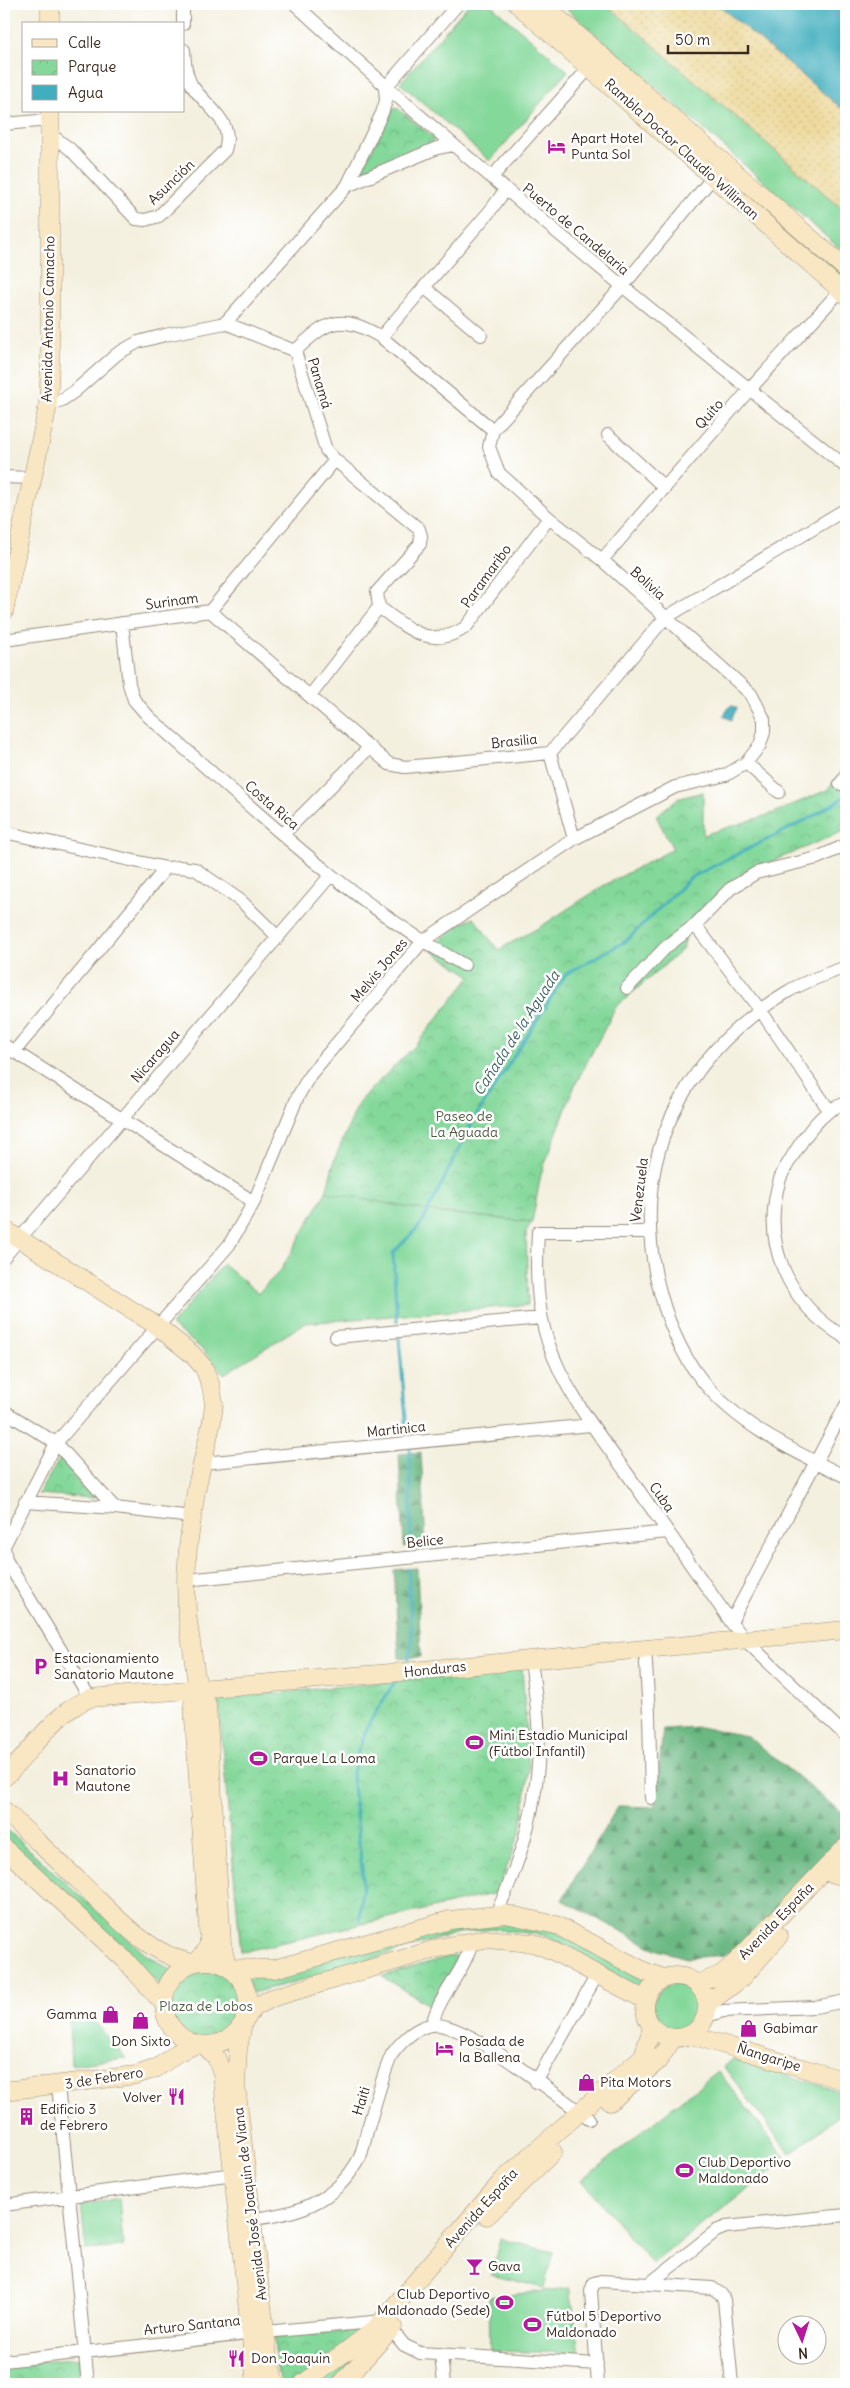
<svg xmlns="http://www.w3.org/2000/svg" width="850" height="2388" font-family="Delius,sans-serif">
<style>
.grass{fill:#83d89a;stroke:#5f815c}
.forest{fill:url(#forest-firs);stroke:#527150}
.sand{fill:url(#sand-dots);stroke:#94825e}
.park{fill:url(#park-crowns);stroke:#5f815c}
.water{fill:#40aebe;stroke:#3e6c6e}
.lines{fill:none;stroke-linecap:round;stroke-linejoin:round}
.stream{stroke:#40aebe;stroke-width:3}
.street-casing{stroke:#988d7e;stroke-width:14}
.secondary-casing{stroke:#988d7e;stroke-width:19}
.street{stroke:#fff;stroke-width:12}
.secondary{stroke:#f9e7c3;stroke-width:18}
.labels{text-anchor:middle;dominant-baseline:central;stroke-width:5;stroke-linejoin:round;paint-order:stroke}
.poi-label{font-size:14px;fill:#3b2a1e;stroke:#fff;text-anchor:start}
.street-label{font-size:14px;fill:#3b2a1e;stroke:#fff}
.park-label{font-size:14px;fill:#515e43;stroke:#fff}
.water-label{font-size:15px;font-style:italic;fill:#3d5f5e;stroke:#fff}
</style>
<defs>
<pattern id="forest-firs" width="22" height="20" patternUnits="userSpaceOnUse" patternTransform="scale(1.25)"><rect width="22" height="20" fill="#6ab882"/><path d="M5 1l3.5 6h-7zM16 11l3.5 6h-7z" fill="#58966a"/></pattern>
<pattern id="sand-dots" width="8" height="8" patternUnits="userSpaceOnUse" patternTransform="scale(1.25)"><rect width="8" height="8" fill="#eeda9e"/><path d="M2 2h.1M6 6h.1" fill="none" stroke="#cdbb88" stroke-width="1.8" stroke-linecap="round"/></pattern>
<pattern id="park-crowns" width="20" height="18" patternUnits="userSpaceOnUse" patternTransform="scale(1.25)"><rect width="20" height="18" fill="#83d89a"/><path d="M2 6a3 3 0 1 1 6 0M12 15a3 3 0 1 1 6 0" fill="none" stroke="#72ba84"/></pattern>
</defs>
<rect width="100%" height="100%" fill="#fff"/>
<filter id="ink" filterUnits="userSpaceOnUse"><feTurbulence type="fractalNoise" baseFrequency=".02" numOctaves="2"/><feDisplacementMap in="SourceGraphic" scale="10" xChannelSelector="R" yChannelSelector="G"/><feConvolveMatrix kernelMatrix="1 2 1 2 8 2 1 2 1" color-interpolation-filters="sRGB"/></filter>
<filter id="wash" filterUnits="userSpaceOnUse"><feTurbulence type="fractalNoise" baseFrequency=".0096" numOctaves="4" result="noise"/><feDisplacementMap in="SourceGraphic" scale="20" xChannelSelector="R" yChannelSelector="G"/><feGaussianBlur stdDeviation="1.12" result="paint"/><feColorMatrix in="noise" values="0 0 0 0 0 0 0 0 0 0 0 0 0 0 0 0 0 1.4 0 .05"/><feComposite in="paint" operator="in"/></filter>
<g filter="url(#wash)">
<rect width="100%" height="100%" fill="#f4f0df"/>
<!-- grass -->
<path class="grass" d="M469,4H490L568,71L490,161L400,83Z
M561,4H606L846,212V254Z
M729,178L846,274V285L729,180Z
M326,1192L441,1213L532,1222L526,1231L528,1305L305,1323L224,1374L202,1349L171,1325L223,1264L258,1293L281,1270Z
M4,1827L145,1954L173,1971L162,1987L4,1836Z
M493,1920L544,1926L648,1982L642,1990L543,1935L494,1929L457,1933L313,1977L252,1993L249,1984L244,1976L457,1924Z
M653 2007a23 23 0 1 1 46 0a23 23 0 1 1-46 0Z
M92,2018L126,2058L71,2065L69,2020Z
M733,2059L846,2093V2111L790,2154L724,2067Z
M718,2071L786,2159L652,2264L582,2180Z
M119,2198L123,2247L86,2250L81,2205Z
M500,2239L553,2252L544,2288L491,2275Z
M570,2288L580,2353L490,2351L489,2297Z
M374,2336L335,2384H311Z"/>
<!-- forest -->
<path class="forest" d="M421,1452L426,1547H404L399,1454Z
M417,1568L421,1657L399,1658L394,1570Z
M699,1727L747,1736L846,1816V1831L752,1937L725,1955L687,1958L655,1949L562,1900L618,1806L655,1807L663,1729Z"/>
<!-- sand -->
<path class="sand" d="M606,4H717L846,112V212Z"/>
<!-- park -->
<path class="park" d="M397,108L434,138L433,142L363,173L361,171L393,109Z
M846,766V830L743,874L690,921L683,949L616,1007L575,1085L541,1174L532,1222L426,1211L326,1192L335,1158L360,1100L416,1045L471,976L429,949L458,925L474,918L498,950L540,927L603,886L673,849L656,816L677,799L703,792V835L771,814L827,790Z
M60,1459L94,1497V1498L38,1494Z
M522,1668L529,1767L521,1831L497,1893L241,1952L218,1699Z
M454,1955L458,1958L432,2007L382,1976Z
M171 2006a35 35 0 1 1 70 0a35 35 0 1 1-70 0Z
M359,2329L360,2333L294,2384H282L276,2366L274,2338Z
M79,2358L81,2384H4V2366Z"/>
<!-- water -->
<path class="water" d="M717,4H846V112Z
M731,705L737,708L731,720L723,716Z"/>
<g class="lines">
<!-- stream -->
<path class="stream" d="M397,1321L393,1253L422,1223L473,1121L566,974L626,941L690,878L810,818L846,796
M399,1338L407,1431
M410,1449L411,1546
M408,1569L412,1640L409,1660
M360,1920L363,1879L352,1776L359,1748L369,1723L396,1680"/>
</g>
</g>
<g filter="url(#ink)">
<g class="lines">
<defs>
<path id="street" d="M295,4C471,167 659,316 846,467
M183,24V4
M4,124L50,120
M50,134L70,149L136,219L145,220L159,216L225,150C235,120 205,107 191,84C185,73 185,62 184,50
M492,177L590,67
M347,186L437,148L453,145
M424,287L481,335
M225,323L347,186L382,113L386,101L385,88L458,4
M381,337L490,211L506,189
M295,351C328,320 340,313 381,337L493,430
M48,405L62,400L75,391L117,354L138,342L165,335L225,323L295,351L326,450L335,460L419,529L421,536L420,544L377,592L379,607
M608,435L665,488
M4,477L32,478
M602,560L750,389L841,290
M210,611L389,764L405,767L550,753L665,618L846,509
M122,623L129,684L134,700L149,717C250,805 346,900 464,965
M4,640L210,611L335,460
M310,696L379,607C407,628 431,651 466,627L549,518
M550,753L574,839
M746,763L779,792
M840,784L846,777
M4,832L166,868L180,867L195,869L241,901L278,937
M283,834L370,747
M695,925L761,1011L829,1110
M846,967C827,974 805,981 787,992C684,1054 631,1156 656,1276C664,1311 678,1350 701,1379C738,1426 794,1451 846,1477
M627,988L666,947L695,925L730,889L756,873L817,858L846,845
M4,1045L254,1202
M14,1052L166,868
M846,1103C841,1106 833,1107 829,1111C816,1121 803,1139 795,1152C790,1161 783,1170 780,1179C760,1244 789,1305 846,1338
M649,1232H538C536,1269 536,1306 548,1342C564,1390 596,1431 626,1472C661,1522 696,1572 731,1622L745,1640L846,1736
M4,1257L330,876
M336,1337L541,1318
M4,1411L56,1443L115,1508
M203,1463L591,1425
M25,1502L115,1508L192,1517
M186,1580L668,1532
M731,1622L846,1405
M645,1648L649,1714L651,1798
M90,1698L6,1560L4,1546L56,1443L229,1245L254,1202L298,1096L310,1075L422,942L574,839L675,787L726,775L746,763L760,745L764,732V719L751,694L602,560L549,518L499,473L489,447L493,430L622,287L718,171
M496,1914C518,1867 534,1818 538,1765C541,1730 535,1693 531,1659
M707,2016L723,2011L815,2007L846,2001
M432,2025C439,1994 466,1971 472,1940
M536,2082L597,1975
M58,2085L88,2384
M4,2205L234,2174
M244,2220C293,2215 335,2205 360,2157C363,2149 365,2140 367,2131C375,2106 381,2079 392,2054C401,2042 415,2027 432,2025C464,2020 560,2098 589,2119
M649,2284L712,2288L721,2294L724,2300L732,2384
M391,2329L404,2345L420,2353L597,2364
M441,2354L444,2384
M4,2361L265,2332L383,2321
M598,2384L591,2291L594,2283L601,2281L649,2284L716,2231L726,2227L846,2215"/>
<path id="secondary" d="M517,4L846,295
M542,4L846,269
M50,24V4
M4,612L48,405L50,365V111
M4,1229L157,1326L193,1355L204,1368L211,1386L214,1404L212,1421L196,1490L188,1547L186,1580L187,1614L198,1691L193,1704L209,1942L207,1949L198,1961
M198,1691L207,1704L222,1944L227,1967
M4,1778C33,1750 52,1714 90,1698L391,1673L846,1630
M4,1810C29,1834 54,1857 79,1881C112,1912 146,1954 192,1963
M4,1848L125,1960L163,2003
M824,1871L846,1877
M164 2003a42 42 0 1 1 84 0a42 42 0 1 1-84 0Z
M230,1968L274,1969L450,1920L506,1914L556,1925L646,1972L664,1978
M645 2007a31 31 0 1 1 62 0a31 31 0 1 1-62 0Z
M697,1984L720,1975L733,1965L846,1847
M707,2004L742,1978L779,1936
M244,2020L255,2007L272,1998L442,1947L485,1939L533,1943L553,1951L645,2000
M243,2023L238,2049L236,2085L268,2356L275,2384
M691,2035L846,2081
M204,2045L216,2057L222,2073L256,2384
M4,2091L136,2075L157,2068L177,2053L197,2044
M610,2102L658,2061L673,2039
M487,2216L553,2152
M303,2384L374,2330L503,2180L643,2056L652,2028
M341,2384L393,2327"/>
</defs>
<!-- street casing -->
<use href="#street" class="street-casing"/>
<!-- secondary casing -->
<use href="#secondary" class="secondary-casing"/>
<!-- street -->
<use href="#street" class="street"/>
<!-- secondary -->
<use href="#secondary" class="secondary"/>
</g>
</g>
<!-- icons -->
<defs>
<symbol id="hotel-bare" viewBox="-9 -9 18 18"><path d="M-6-4.5h1.5V1H6V5H4.5V3h-9V5H-6ZM-4 0a1.8 1.8 0 1 1 3.6 0ZM.5 0V-2.5h3Q6-2.5 6 0Z" fill="#b5179e" stroke="#fff" stroke-width="2.5" paint-order="stroke"/></symbol>
<symbol id="parking-bare" viewBox="-9 -9 18 18"><path d="M-3.5-5.5H1a3.5 3.5 0 0 1 0 7H-1V5.5H-3.5ZM-1-3.4V-.6H.8a1.4 1.4 0 0 0 0-2.8Z" fill="#b5179e" stroke="#fff" stroke-width="2.5" paint-order="stroke"/></symbol>
<symbol id="stadium-bare" viewBox="-9 -9 18 18"><path d="M0-5a6.5 5 0 1 0 0 10a6.5 5 0 1 0 0-10ZM-3.5-1.8h7v3.6h-7Z" fill="#b5179e" stroke="#fff" stroke-width="2.5" paint-order="stroke"/></symbol>
<symbol id="hospital-bare" viewBox="-9 -9 18 18"><path d="M-5-5h3v3.5h4V-5h3V5h-3V1.5h-4V5h-3Z" fill="#b5179e" stroke="#fff" stroke-width="2.5" paint-order="stroke"/></symbol>
<symbol id="shop-bare" viewBox="-9 -9 18 18"><path d="M-5-2.5h2.3a2.7 3.5 0 0 1 5.4 0H5L5.5 6h-11ZM-1.5-2.5h3a1.5 2.3 0 0 0-3 0Z" fill="#b5179e" stroke="#fff" stroke-width="2.5" paint-order="stroke"/></symbol>
<symbol id="restaurant-bare" viewBox="-9 -9 18 18"><path d="M-5-6h1v4h1v-4h1v4h1v-4h1v5L-1.5 .5V6h-2V.5L-5-1ZM5-6V6H3V1.5H1.5Q1.5-4 5-6Z" fill="#b5179e" stroke="#fff" stroke-width="2.5" paint-order="stroke"/></symbol>
<symbol id="building-bare" viewBox="-9 -9 18 18"><path d="M-4-6H4V6H1V3H-1V6H-4ZM-2.5-4.3h1.7v1.8h-1.7ZM.8-4.3h1.7v1.8H.8ZM-2.5-1h1.7V.8h-1.7ZM.8-1h1.7V.8H.8Z" fill="#b5179e" stroke="#fff" stroke-width="2.5" paint-order="stroke"/></symbol>
<symbol id="bar-bare" viewBox="-9 -9 18 18"><path d="M-6-5H6L.8 .8V4.5H3.5V6h-7V4.5H-.8V.8Z" fill="#b5179e" stroke="#fff" stroke-width="2.5" paint-order="stroke"/></symbol>
</defs>
<g fill-rule="evenodd">
<use href="#hotel-bare" x="544" y="134" width="25" height="25"/>
<use href="#parking-bare" x="28" y="1654" width="25" height="25"/>
<use href="#stadium-bare" x="462" y="1730" width="25" height="25"/>
<use href="#stadium-bare" x="246" y="1746" width="25" height="25"/>
<use href="#hospital-bare" x="48" y="1766" width="25" height="25"/>
<use href="#shop-bare" x="98" y="2002" width="25" height="25"/>
<use href="#shop-bare" x="128" y="2008" width="25" height="25"/>
<use href="#shop-bare" x="736" y="2016" width="25" height="25"/>
<use href="#hotel-bare" x="432" y="2036" width="25" height="25"/>
<use href="#shop-bare" x="574" y="2070" width="25" height="25"/>
<use href="#restaurant-bare" x="164" y="2084" width="25" height="25"/>
<use href="#building-bare" x="14" y="2104" width="25" height="25"/>
<use href="#stadium-bare" x="672" y="2158" width="25" height="25"/>
<use href="#bar-bare" x="462" y="2254" width="25" height="25"/>
<use href="#stadium-bare" x="492" y="2290" width="25" height="25"/>
<use href="#stadium-bare" x="520" y="2312" width="25" height="25"/>
<use href="#restaurant-bare" x="224" y="2346" width="25" height="25"/>
</g>
<g class="labels">
<!-- poi labels -->
<g class="poi-label">
<text x="571" y="138">Apart Hotel<tspan x="571" dy="16">Punta Sol</tspan></text>
<text x="54" y="1658">Estacionamiento<tspan x="54" dy="16">Sanatorio Mautone</tspan></text>
<text x="489" y="1735">Mini Estadio Municipal<tspan x="489" dy="16">(Fútbol Infantil)</tspan></text>
<text x="273" y="1758">Parque La Loma</text>
<text x="75" y="1770">Sanatorio<tspan x="75" dy="16">Mautone</tspan></text>
<text x="97" y="2014" text-anchor="end">Gamma</text>
<text x="763" y="2028">Gabimar</text>
<text x="141" y="2041" text-anchor="middle">Don Sixto</text>
<text x="459" y="2041">Posada de<tspan x="459" dy="16">la Ballena</tspan></text>
<text x="600" y="2082">Pita Motors</text>
<text x="162" y="2097" text-anchor="end">Volver</text>
<text x="40" y="2109">Edificio 3<tspan x="40" dy="16">de Febrero</tspan></text>
<text x="698" y="2162">Club Deportivo<tspan x="698" dy="16">Maldonado</tspan></text>
<text x="488" y="2266">Gava</text>
<text x="490" y="2294" text-anchor="end">Club Deportivo<tspan x="490" dy="16">Maldonado (Sede)</tspan></text>
<text x="546" y="2316">Fútbol 5 Deportivo<tspan x="546" dy="16">Maldonado</tspan></text>
<text x="251" y="2358">Don Joaquin</text>
</g>
<!-- street labels -->
<g class="street-label">
<text transform="translate(682 149) rotate(42)">Rambla Doctor Claudio Williman</text>
<text transform="translate(171 182) rotate(-44)">Asunción</text>
<text transform="translate(576 229) rotate(40)">Puerto de Candelaria</text>
<text transform="translate(48 319) rotate(-89)">Avenida Antonio Camacho</text>
<text transform="translate(320 383) rotate(73)">Panamá</text>
<text transform="translate(709 414) rotate(-49)">Quito</text>
<text transform="translate(486 576) rotate(-54)">Paramaribo</text>
<text transform="translate(648 583) rotate(42)">Bolivia</text>
<text transform="translate(172 601) rotate(-8)">Surinam</text>
<text transform="translate(514 741) rotate(-6)">Brasilia</text>
<text transform="translate(272 805) rotate(41)">Costa Rica</text>
<text transform="translate(379 970) rotate(-50)">Melvis Jones</text>
<text transform="translate(155 1056) rotate(-49)">Nicaragua</text>
<text transform="translate(639 1190) rotate(-83)">Venezuela</text>
<text transform="translate(396 1429) rotate(-6)">Martinica</text>
<text transform="translate(662 1497) rotate(55)">Cuba</text>
<text transform="translate(425 1541) rotate(-6)">Belice</text>
<text transform="translate(435 1669) rotate(-6)">Honduras</text>
<text transform="translate(776 1921) rotate(-46)">Avenida España</text>
<text transform="translate(769 2057) rotate(17)">Ñangaripe</text>
<text transform="translate(104 2078) rotate(-9)">3 de Febrero</text>
<text transform="translate(361 2101) rotate(-73)">Haiti</text>
<text transform="translate(250 2204) rotate(-97)">Avenida José Joaquín de Viana</text>
<text transform="translate(481 2208) rotate(-48)">Avenida España</text>
<text transform="translate(192 2325) rotate(-6)">Arturo Santana</text>
</g>
<!-- park labels -->
<g class="park-label">
<text x="464" y="1116">Paseo de<tspan x="464" dy="16">La Aguada</tspan></text>
<text x="206" y="2006">Plaza de Lobos</text>
</g>
<!-- water labels -->
<g class="water-label">
<text transform="translate(516 1033) rotate(-57)">Cañada de la Aguada</text>
</g>
</g>
<!-- margin -->
<rect width="850" height="2388" fill="none" stroke="#fff" stroke-width="20"/>
<!-- legend -->
<rect x="22" y="22" width="162" height="90" fill="#ffffff" stroke="#b1aaa5"/>
<rect x="32" y="39" width="25" height="8" fill="#f9e7c3" stroke="#b1aaa5"/>
<text x="68" y="48" font-size="15" fill="#3b2a1e">Calle</text>
<rect x="32" y="60" width="25" height="15" fill="url(#park-crowns)" stroke="#b1aaa5"/>
<text x="68" y="72" font-size="15" fill="#3b2a1e">Parque</text>
<rect x="32" y="85" width="25" height="15" fill="#40aebe" stroke="#b1aaa5"/>
<text x="68" y="98" font-size="15" fill="#3b2a1e">Agua</text>
<!-- north arrow -->
<g transform="translate(802 2340) rotate(176)"><circle r="24" fill="#ffffff" stroke="#b1aaa5"/>
<path d="M0-4L9 19L0 12L-9 19Z" fill="#b5179e"/>
<text y="-8" font-size="14" font-weight="bold" text-anchor="middle" fill="#3b2a1e">N</text>
</g>
<!-- scale -->
<path d="M668 45v8h80v-8" fill="none" stroke="#3b2a1e" stroke-width="2.5"/>
<text x="675" y="45" font-size="15" fill="#3b2a1e" stroke="#ffffff" stroke-width="4" paint-order="stroke">50 m</text>
</svg>
